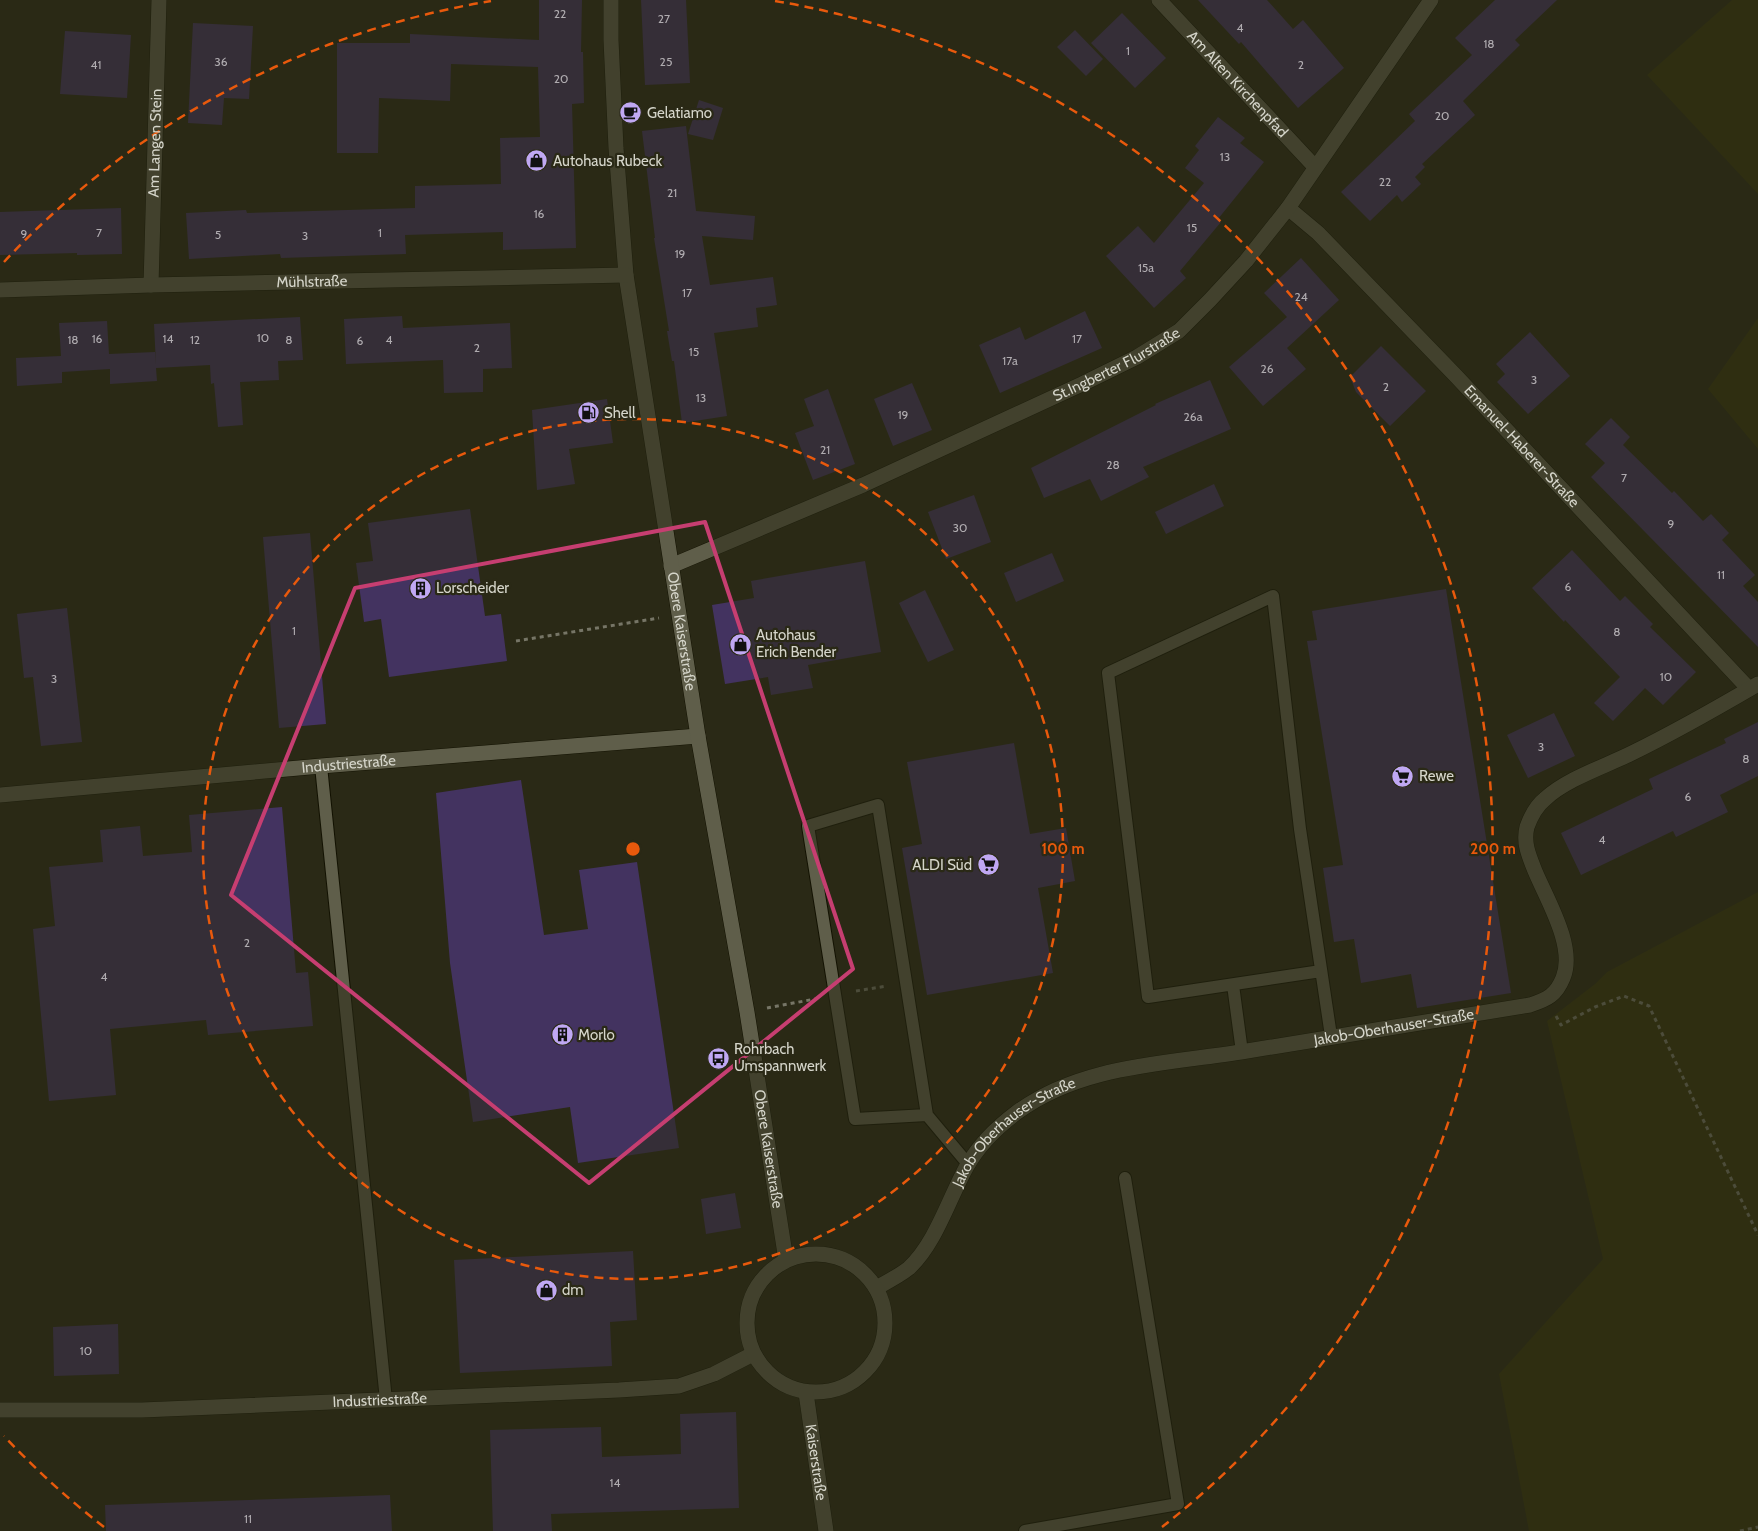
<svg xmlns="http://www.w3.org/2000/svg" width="1758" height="1531" font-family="Cabin,sans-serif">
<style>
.grass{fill:#36340d}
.building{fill:#433360}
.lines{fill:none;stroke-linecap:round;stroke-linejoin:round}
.lane-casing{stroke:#131202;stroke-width:14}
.street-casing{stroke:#131202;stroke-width:16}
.secondary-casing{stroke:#131202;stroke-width:16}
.path{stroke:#767566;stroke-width:3;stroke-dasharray:4 4;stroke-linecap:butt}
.lane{stroke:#5f5e4a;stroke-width:12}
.street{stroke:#5f5e4a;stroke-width:15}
.secondary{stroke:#5f5e4a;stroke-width:15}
.marked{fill:none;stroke:#c63e71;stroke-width:4;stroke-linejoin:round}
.ring{fill:none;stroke:#e8590c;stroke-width:2.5;stroke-dasharray:9 6}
.labels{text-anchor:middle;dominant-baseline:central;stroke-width:4.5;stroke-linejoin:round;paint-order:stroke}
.number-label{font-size:12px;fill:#b0acb0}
.street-label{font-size:15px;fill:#d5d5ca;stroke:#2a2916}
.poi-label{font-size:15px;fill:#d5d5ca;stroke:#2a2916;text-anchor:start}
.centre{fill:#e8590c;stroke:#2a2916;stroke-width:2.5}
.ring-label{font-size:15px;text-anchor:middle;font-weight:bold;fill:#e8590c;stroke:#2a2916;stroke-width:4.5;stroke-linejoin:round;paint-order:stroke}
</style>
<rect width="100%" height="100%" fill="#2a2916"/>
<!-- grass -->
<path class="grass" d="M1732,0H1758V194L1647,75Z
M1758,318V449L1708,389Z
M1758,892V1531H1529L1499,1374L1603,1259L1547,1021L1595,984L1607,972Z"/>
<!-- building -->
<path class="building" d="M539,0H582L581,52H583L584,103L572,104L576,248L503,250V232L405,235L406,254L281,258L280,254L189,259L186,213L246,210L247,213L415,208V186L501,184L500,138L540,137L538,67L451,64L450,101L379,98L378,153H337V43H410V34L539,40Z
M641,0H686L690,83L645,85Z
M1198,0H1267L1293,29L1303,20L1344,68L1298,108L1241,42L1239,44Z
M1495,0H1557L1515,40L1520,45L1463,101L1475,115L1422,164L1425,167L1415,177L1421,184L1402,202L1397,195L1370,221L1341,192L1415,121L1409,114L1472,55L1455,38Z
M1122,13L1166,58L1135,88L1091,43Z
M193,23L253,26L249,99L224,98L222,125L188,123Z
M1075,30L1103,59L1086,76L1057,47Z
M65,31L131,35L127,98L60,94Z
M699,100L723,108L713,140L688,134Z
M1218,117L1245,138L1240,143L1264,162L1218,219L1221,222L1180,271L1186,278L1154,308L1106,256L1138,226L1154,243L1204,183L1185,168L1199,150L1195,146Z
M686,126L696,211L755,216L753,240L702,236L710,285L773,277L777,305L756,308L758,327L714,333L727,416L682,423L674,361H672L667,331H669L654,238H655L642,131Z
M121,208L122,254L77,255V253L0,255V212Z
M1301,258L1339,300L1287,348L1306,369L1263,406L1229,367L1287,317L1264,293Z
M1085,311L1102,348L1000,393L979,345L1020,327L1025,340Z
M402,316L403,328L510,323L512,368L483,369V392L444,393L443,360L346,364L344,319Z
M300,317L303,360L278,361L279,380L240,382L243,425L218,427L214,383L211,384L210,365L156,368L157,381L110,384V369L62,372V383L17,386L16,358L61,356L59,323L107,321L109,354L155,352L156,365L154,324Z
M1530,332L1570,376L1528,414L1497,382L1505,374L1496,364Z
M1381,346L1426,391L1390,426L1356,392L1350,377Z
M1210,380L1231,429L1143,467L1149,477L1101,501L1090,479L1044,498L1031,468L1156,405L1155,404Z
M912,383L932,430L893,446L874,399Z
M828,389L855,464L813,480L795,433L814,426L804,399Z
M607,399L613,443L569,449L575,484L537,490L532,410Z
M1611,418L1630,437L1623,445L1672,493L1674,491L1703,521L1711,514L1729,533L1722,540L1755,575L1743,586L1758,602V647L1591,477L1605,463L1585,444Z
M1214,484L1224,506L1166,534L1155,512Z
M974,495L991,542L946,559L928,512Z
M470,509L485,616L501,614L507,661L389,677L381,619L364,622L356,563L373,561L368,523Z
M310,533L326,724L279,728L263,537Z
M1572,550L1620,601L1625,596L1653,624L1650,627L1696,672L1663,705L1645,688L1613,721L1594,703L1620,677L1565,620L1564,622L1532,588Z
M1052,553L1064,581L1016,602L1004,573Z
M865,561L881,652L808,665L813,688L771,695L768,677L725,684L712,605L754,598L751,581Z
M1446,589L1511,993L1417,1008L1411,974L1361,983L1354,939L1334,942L1323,868L1343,865L1307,641L1317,640L1312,611Z
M925,590L954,650L928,662L899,603Z
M67,608L82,742L41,746L33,677L24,678L17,614Z
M1554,713L1575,756L1528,778L1507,735Z
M1758,722V776L1720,795L1728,812L1676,837L1673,831L1581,875L1561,833L1653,789L1649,779L1726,743L1724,739Z
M1014,743L1030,834L1066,828L1075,881L1038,888L1053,973L927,995L902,848L922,844L907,762Z
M521,780L544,935L588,929L579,870L637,862L679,1148L578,1163L570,1107L473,1122L450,963L436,793Z
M282,807L296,973L308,972L313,1026L208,1035L206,1020L110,1029L116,1095L49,1101L33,929L55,926L49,867L103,862L100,830L140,826L143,856L192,852L189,815Z
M735,1193L741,1228L706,1234L701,1199Z
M633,1251L637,1320L610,1322L612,1366L460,1373L454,1260Z
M118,1324L119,1374L54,1376L53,1327Z
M736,1412L739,1508L551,1514L552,1531H493L490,1430L601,1427L602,1457L681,1454L680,1414Z
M390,1495L392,1531H106L105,1505Z"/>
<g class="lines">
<defs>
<path id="lane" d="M321,766L386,1400
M1321,971L1148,997L1108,673L1273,596L1300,829L1331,1036
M1233,985L1242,1052
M927,1115L855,1119L808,826L878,805L927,1115L968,1164
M1025,1531L1178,1504L1125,1178"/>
<g id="street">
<path id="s1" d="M1159,0L1315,167"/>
<path id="s2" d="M1288,208L1318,233L1456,376L1749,689"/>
<path id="s3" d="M151,285L159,0"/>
<path id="s4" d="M671,566L863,485L1082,384L1137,357L1179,331L1210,300L1246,261L1288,208L1431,0"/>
<path id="s5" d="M0,795L321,766L698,736"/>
<path id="s6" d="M876,1288C887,1282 899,1276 909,1268C936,1243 949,1198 967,1166C979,1145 996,1128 1016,1113C1080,1065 1165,1064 1241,1052C1337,1037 1434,1020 1530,1005C1548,999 1556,995 1563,978C1576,947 1547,900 1535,871C1529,856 1523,843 1527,827C1531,816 1536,806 1545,799C1566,779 1606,766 1632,753C1675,732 1717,708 1758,684"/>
<path id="s7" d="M0,1410H142L619,1390L679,1386L714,1374L753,1354"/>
</g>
<g id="secondary">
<path id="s8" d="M611,0V40L616,148L626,275L698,736L747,1012L786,1260"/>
<path id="s9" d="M0,290L151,285L626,275"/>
<circle cx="816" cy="1323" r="69"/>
<path id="s10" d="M806,1393L826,1531"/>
</g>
</defs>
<!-- lane casing -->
<use href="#lane" class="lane-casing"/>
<!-- street casing -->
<use href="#street" class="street-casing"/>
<!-- secondary casing -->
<use href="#secondary" class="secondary-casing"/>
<!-- path -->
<path class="path" d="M516,641L659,618
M856,991L887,986
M767,1008L815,999
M1556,1016L1561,1025L1595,1007L1624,996L1649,1006L1758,1235
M1740,1531L1758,1527"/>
<!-- lane -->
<use href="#lane" class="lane"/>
<!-- street -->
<use href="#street" class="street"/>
<!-- secondary -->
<use href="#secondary" class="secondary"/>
</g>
<!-- marked area -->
<path d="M0 0H1758V1531H0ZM705,522L853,969L589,1183L231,895L355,588Z" fill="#2a2916" fill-opacity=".55" fill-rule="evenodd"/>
<path class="marked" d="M705,522L853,969L589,1183L231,895L355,588Z"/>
<!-- distance rings -->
<g class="ring">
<circle cx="633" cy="849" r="430"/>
<path d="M104 1527A860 860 0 0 1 4 1436M4 262A860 860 0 0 1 491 1M775 1A860 860 0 0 1 1162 1527"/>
</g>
<!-- icons -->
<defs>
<symbol id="cafe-disc" viewBox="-11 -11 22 22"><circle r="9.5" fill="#c0a8f3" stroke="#2a2916"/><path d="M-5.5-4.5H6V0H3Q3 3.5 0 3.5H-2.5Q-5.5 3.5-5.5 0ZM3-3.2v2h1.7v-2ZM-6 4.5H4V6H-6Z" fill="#111"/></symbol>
<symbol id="shop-disc" viewBox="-11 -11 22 22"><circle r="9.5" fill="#c0a8f3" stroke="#2a2916"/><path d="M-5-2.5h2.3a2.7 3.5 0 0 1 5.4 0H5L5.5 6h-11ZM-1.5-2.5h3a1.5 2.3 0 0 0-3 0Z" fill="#111"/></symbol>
<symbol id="fuel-disc" viewBox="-11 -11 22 22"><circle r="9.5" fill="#c0a8f3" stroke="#2a2916"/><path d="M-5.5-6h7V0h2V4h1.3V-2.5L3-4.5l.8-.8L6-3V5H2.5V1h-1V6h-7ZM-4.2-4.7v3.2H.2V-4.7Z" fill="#111"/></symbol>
<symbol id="building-disc" viewBox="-11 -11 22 22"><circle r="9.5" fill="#c0a8f3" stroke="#2a2916"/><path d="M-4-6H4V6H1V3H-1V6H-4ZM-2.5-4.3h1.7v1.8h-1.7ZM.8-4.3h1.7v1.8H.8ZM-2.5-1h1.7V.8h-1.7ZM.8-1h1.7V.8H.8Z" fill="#111"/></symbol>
<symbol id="supermarket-disc" viewBox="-11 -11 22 22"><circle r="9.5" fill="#c0a8f3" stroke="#2a2916"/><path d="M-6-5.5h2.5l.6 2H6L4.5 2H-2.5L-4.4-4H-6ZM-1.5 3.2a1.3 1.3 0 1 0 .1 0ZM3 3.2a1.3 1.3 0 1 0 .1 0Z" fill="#111"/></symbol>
<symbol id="bus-disc" viewBox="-11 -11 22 22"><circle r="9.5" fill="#c0a8f3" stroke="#2a2916"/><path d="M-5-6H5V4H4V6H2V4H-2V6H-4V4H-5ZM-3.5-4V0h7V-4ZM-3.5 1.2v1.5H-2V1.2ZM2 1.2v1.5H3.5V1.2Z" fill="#111"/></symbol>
</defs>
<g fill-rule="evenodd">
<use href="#cafe-disc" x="618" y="100" width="25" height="25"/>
<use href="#shop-disc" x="524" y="148" width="25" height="25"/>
<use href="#fuel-disc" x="576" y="400" width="25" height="25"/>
<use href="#building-disc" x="408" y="576" width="25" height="25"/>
<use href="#shop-disc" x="728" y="632" width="25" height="25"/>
<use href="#supermarket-disc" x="1390" y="764" width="25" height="25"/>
<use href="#supermarket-disc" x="976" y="852" width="25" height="25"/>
<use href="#building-disc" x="550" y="1022" width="25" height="25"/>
<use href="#bus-disc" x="706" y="1046" width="25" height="25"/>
<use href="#shop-disc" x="534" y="1278" width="25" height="25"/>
</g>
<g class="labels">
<!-- number labels -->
<g class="number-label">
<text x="560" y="13">22</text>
<text x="664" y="18">27</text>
<text x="1240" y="27">4</text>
<text x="1489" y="43">18</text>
<text x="1128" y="50">1</text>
<text x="221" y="61">36</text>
<text x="666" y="61">25</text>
<text x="96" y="64">41</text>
<text x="1301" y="64">2</text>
<text x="561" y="78">20</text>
<text x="1442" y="115">20</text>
<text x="1225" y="156">13</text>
<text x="1385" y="181">22</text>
<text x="672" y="192">21</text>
<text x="539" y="213">16</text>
<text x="1192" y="227">15</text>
<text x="99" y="232">7</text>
<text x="380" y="232">1</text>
<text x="24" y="233">9</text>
<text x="218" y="234">5</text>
<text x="305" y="235">3</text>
<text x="680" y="253">19</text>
<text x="1146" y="267">15a</text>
<text x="687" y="292">17</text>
<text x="1301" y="296">24</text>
<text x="263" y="337">10</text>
<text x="97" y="338">16</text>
<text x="168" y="338">14</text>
<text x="1077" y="338">17</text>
<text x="73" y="339">18</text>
<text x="195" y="339">12</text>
<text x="289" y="339">8</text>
<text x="389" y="339">4</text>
<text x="360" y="340">6</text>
<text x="477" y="347">2</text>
<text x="694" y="351">15</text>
<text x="1010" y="360">17a</text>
<text x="1267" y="368">26</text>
<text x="1534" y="379">3</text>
<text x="1386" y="386">2</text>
<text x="701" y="397">13</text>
<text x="903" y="414">19</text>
<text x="1193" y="416">26a</text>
<text x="825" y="449">21</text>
<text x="1113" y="464">28</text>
<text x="1624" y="477">7</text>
<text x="1671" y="523">9</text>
<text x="960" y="527">30</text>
<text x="1721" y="574">11</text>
<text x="1568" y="586">6</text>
<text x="294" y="630">1</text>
<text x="1617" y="631">8</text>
<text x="1666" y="676">10</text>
<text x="54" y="678">3</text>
<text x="1541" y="746">3</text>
<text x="1746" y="758">8</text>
<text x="1688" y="796">6</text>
<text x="1602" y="839">4</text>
<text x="247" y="942">2</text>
<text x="104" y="976">4</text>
<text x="86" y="1350">10</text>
<text x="615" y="1482">14</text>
<text x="248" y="1518">11</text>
</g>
<!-- street labels -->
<g class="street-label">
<text stroke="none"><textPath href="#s1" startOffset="115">Am Alten Kirchenpfad</textPath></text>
<text stroke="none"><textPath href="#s3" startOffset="142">Am Langen Stein</textPath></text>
<text stroke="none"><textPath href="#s9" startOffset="312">Mühlstraße</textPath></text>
<text stroke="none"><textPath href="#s4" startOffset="489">St.Ingberter Flurstraße</textPath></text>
<text stroke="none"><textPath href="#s2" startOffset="334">Emanuel-Haberer-Straße</textPath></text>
<text stroke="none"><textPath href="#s8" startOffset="636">Obere Kaiserstraße</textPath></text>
<text stroke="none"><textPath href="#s5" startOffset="350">Industriestraße</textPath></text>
<text stroke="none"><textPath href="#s6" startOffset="620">Jakob-Oberhauser-Straße</textPath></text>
<text stroke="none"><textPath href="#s6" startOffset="215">Jakob-Oberhauser-Straße</textPath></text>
<text stroke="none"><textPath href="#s8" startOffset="1161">Obere Kaiserstraße</textPath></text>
<text stroke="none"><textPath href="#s7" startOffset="380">Industriestraße</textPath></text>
<text stroke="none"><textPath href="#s10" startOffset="70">Kaiserstraße</textPath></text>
</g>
<!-- poi labels -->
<g class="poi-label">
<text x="647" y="113">Gelatiamo</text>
<text x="553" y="161">Autohaus Rubeck</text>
<text x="604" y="413">Shell</text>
<text x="436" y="588">Lorscheider</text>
<text x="756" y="635">Autohaus<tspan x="756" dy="17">Erich Bender</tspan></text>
<text x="1419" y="776">Rewe</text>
<text x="972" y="865" text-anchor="end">ALDI Süd</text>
<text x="578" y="1035">Morlo</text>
<text x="734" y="1049">Rohrbach<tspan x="734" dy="17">Umspannwerk</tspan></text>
<text x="562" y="1290">dm</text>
</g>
</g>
<circle cx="633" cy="849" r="8" class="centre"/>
<g class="ring-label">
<text x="1063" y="854">100 m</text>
<text x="1493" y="854">200 m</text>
</g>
</svg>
